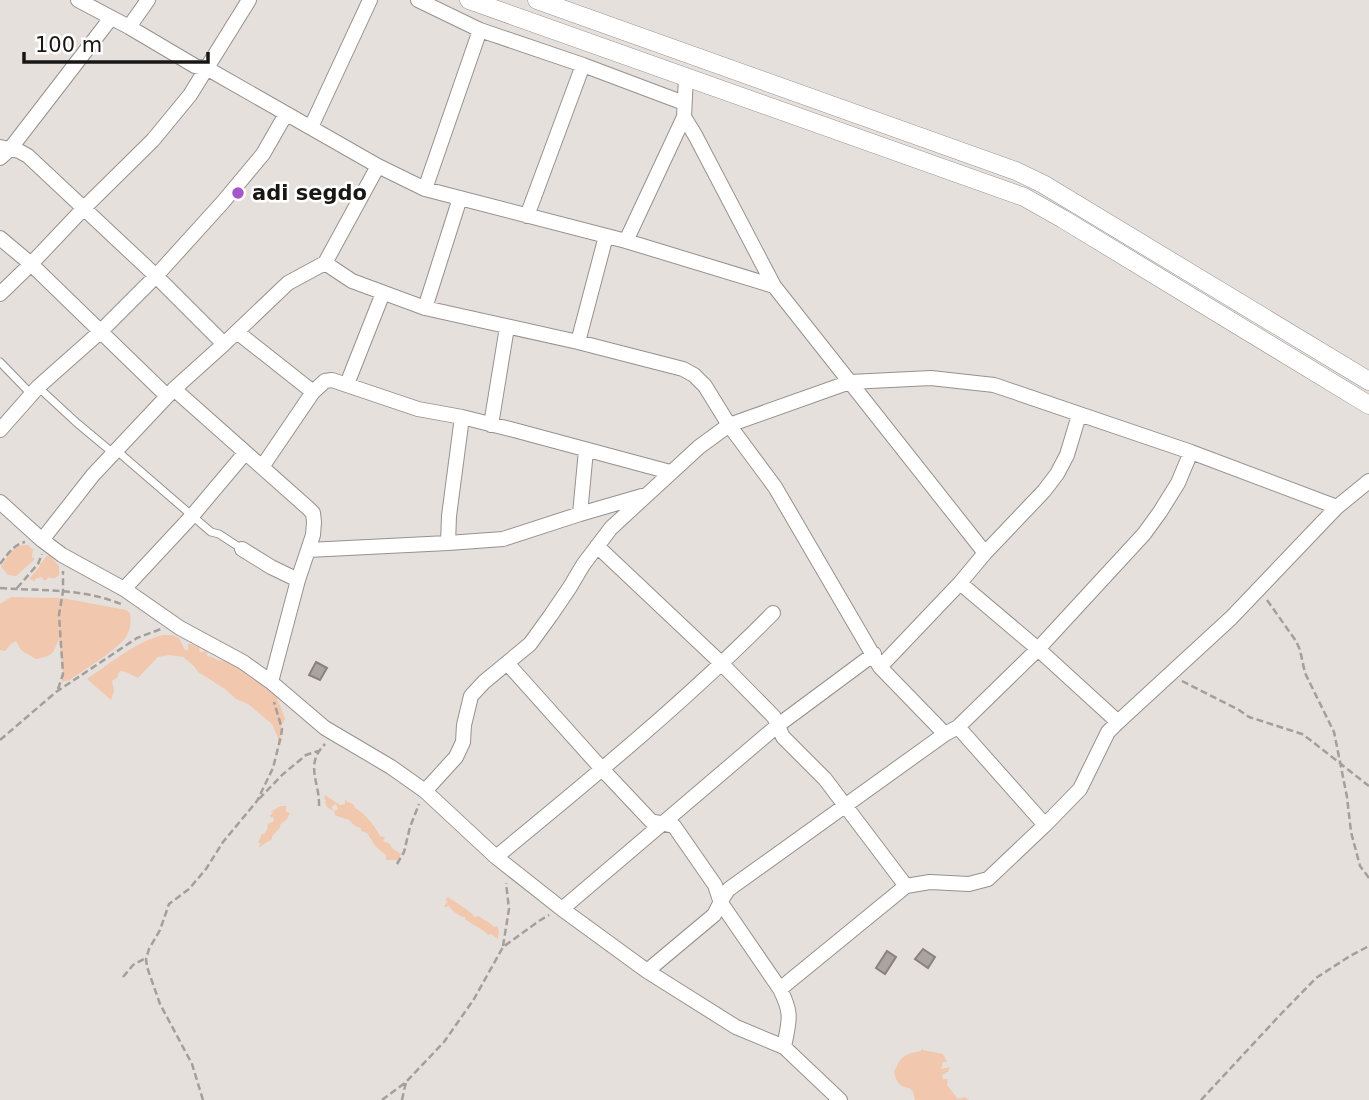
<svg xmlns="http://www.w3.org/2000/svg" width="1369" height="1100" font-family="'DejaVu Sans',sans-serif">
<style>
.green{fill:#f1c7ae}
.building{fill:#aaa3a2;stroke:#87817f;stroke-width:2}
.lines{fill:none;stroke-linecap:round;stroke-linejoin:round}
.service-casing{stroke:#97918e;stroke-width:9}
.minor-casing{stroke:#97918e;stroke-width:16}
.tertiary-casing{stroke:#97918e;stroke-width:19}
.path{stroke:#a49f9c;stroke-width:2.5;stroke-dasharray:7 3.5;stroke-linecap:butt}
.service{stroke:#fff;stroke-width:7}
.minor{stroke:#fff;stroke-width:14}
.tertiary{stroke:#fff;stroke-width:18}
.poi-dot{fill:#a557c9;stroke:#fff;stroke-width:2.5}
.labels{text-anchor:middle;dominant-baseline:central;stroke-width:5;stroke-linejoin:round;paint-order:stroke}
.poi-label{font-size:21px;font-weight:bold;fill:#191716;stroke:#fff;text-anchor:start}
</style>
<rect width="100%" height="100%" fill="#e6e0dc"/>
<!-- green -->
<path class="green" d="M22,545H29L30,548L33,549L32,557L35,559L16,576L8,575L1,567L11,551Z
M47,556H50L59,566V575C55,579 52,579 48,577L46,580H43L42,577L35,579V581L31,580L30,578L40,566V564Z
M11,597L62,598L126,610L130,613C131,620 131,629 127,635C121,648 83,670 70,680L62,682L63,674L59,639C52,655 54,655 36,659L21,650L16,641L11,644L5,651L0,650V604Z
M163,635H172L179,638L185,650H188V644H191L200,648L199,649L200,652L207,651V656L212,657L217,660L233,662L257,678L276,695L285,719L281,726L282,729L278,749V738L272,724L248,704L236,699L225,689L198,672L194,666L183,657L170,655L158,657L138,678L126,672L120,671L118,674V677L112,681L114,691L111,700L87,679C109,664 137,641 163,635Z
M325,795L340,805L345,804V800L346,799L347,802H349L354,805L355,808C366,814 374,825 380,836L385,837L383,841L390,844L392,848L401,854L398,860H386V855L376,847L367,833L361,831V828C353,827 353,822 347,819C343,818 339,817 335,815L334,811L338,809L336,804L332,806L333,811L327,807L325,802L326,800L324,799Z
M281,806H286V812L290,813L287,819L280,825V828L272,836V839L258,848L261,843H258L262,834H264L267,830L268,824L274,821L273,817L271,818L270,816L273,812H270Z
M448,897C457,904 467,908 475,917L479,916C483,920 492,923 494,927L497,926L499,932L498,939L491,934L488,935C480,927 474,926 465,919V917C460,917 452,911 449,906L445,907L444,906L448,901H446V898Z
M922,1048L923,1050L943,1054L947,1062H943L941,1069L950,1067L948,1072L942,1075L943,1079H948L947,1085L958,1099L965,1097L969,1100H915L913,1092L909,1088C899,1087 896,1081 894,1072C901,1056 904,1054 921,1051Z"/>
<!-- building -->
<path class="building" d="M316,662L327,668L320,680L309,675Z
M923,949L935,957L928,968L915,959Z
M887,951L896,957L885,974L876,968Z"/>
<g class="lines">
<defs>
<path id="service" d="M0,362L31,394
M38,387L77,423L113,453
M116,450L211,532L219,534L242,549"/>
<path id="minor" d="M78,0L129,27L195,66L208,69L378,166L425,189L626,241L774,286L695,135L684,117L686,77
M418,0L480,30L583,65L684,103
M129,27L148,0
M311,127L370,0
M0,147L19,151L28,156L156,276L224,344
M0,158L10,149L111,18
M425,189L480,30
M527,216L583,65
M0,238L31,264L167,396
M626,241L684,117
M325,263L352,281L425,308L578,342L683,369L694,375L705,386L729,425L775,487L880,667L945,734
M774,286L985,553
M0,294L31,264L84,208L153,140L190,95L249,0
M425,308L460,198
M237,332L313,392
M578,342L606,236
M347,384L383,293
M174,389L308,508L313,513L314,522L313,535L298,580L271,682
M462,417L449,516L448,543L503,539L580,514L642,496
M491,425L507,327
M0,430L38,387L100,332L156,276L223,202L263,154L286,114
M262,467L313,392L325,381L332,380L418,409L462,417L514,430L670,472
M0,502L42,540L62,555L124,589L180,628L243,662L271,682L325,728L391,767L425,791L496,857L562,909L647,971L736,1027L784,1047L840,1100
M580,514L586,450
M42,540L93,475L174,389L224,344L288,283L325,263L378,166
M597,546L721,663L774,717L783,737L825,779L906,886
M242,549L271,567L298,580
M308,550L448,543
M960,583L1038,649L1118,722
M124,589L192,516L245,453
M507,663L602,769L651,821L674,826L715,885L721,903L780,989C793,1015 789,1020 784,1047
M880,667L960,583L985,553L1044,491L1057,474L1067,455L1079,415
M958,727L1045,825
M425,791L456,757L463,742L464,725L471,696L484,682L530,644L551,615L570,587L583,565L611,528L699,447L729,425L850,382L931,378L994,385L1191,452L1337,507
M496,857C591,779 687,700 773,613
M562,909L777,726L874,654
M647,971L714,915C719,906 722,897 729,889L945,734L958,727L1038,649L1144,534L1160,512L1178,483L1191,452
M780,989L906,886L930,882L969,884L988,879L1045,825L1080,789L1108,732L1118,722L1231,618L1337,507L1369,481"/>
<path id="tertiary" d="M469,0L1024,197L1063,219L1369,405
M537,0L1016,171L1043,184L1369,381"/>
</defs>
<!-- service casing -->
<use href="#service" class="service-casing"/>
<!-- minor casing -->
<use href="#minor" class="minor-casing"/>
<!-- tertiary casing -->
<use href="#tertiary" class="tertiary-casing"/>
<!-- path -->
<path class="path" d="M0,564C7,555 13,545 25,542
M0,588C42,591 81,588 121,604
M17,588L38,564L42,554
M1267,600L1296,641L1300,650L1305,673L1334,732L1347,797L1351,832L1360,866L1369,878
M1182,681L1239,710L1249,717L1302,734L1309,739L1369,786
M58,689L63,674L59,615L63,591V571
M0,740L56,692L137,638L161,629
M259,799L282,775L306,755L318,751
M319,806C320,782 304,765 325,744
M397,864L404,852L410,827L419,804
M503,946L509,909L506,883
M123,977L133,965L144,959
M203,1100L192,1064L160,1004L147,967L146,959L149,949L160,930L169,904L189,889L206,869L223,842L257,801L273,768L281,736L282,729L274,702
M382,1100L406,1082L444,1042L474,999L503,947L539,921L549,915
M402,1100L406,1082
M1201,1100L1280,1015L1316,978L1350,956L1369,946"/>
<!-- service -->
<use href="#service" class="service"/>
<!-- minor -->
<use href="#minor" class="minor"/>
<!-- tertiary -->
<use href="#tertiary" class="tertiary"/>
</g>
<!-- markers -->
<circle class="poi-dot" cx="238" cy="193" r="7"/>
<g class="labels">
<!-- poi labels -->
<g class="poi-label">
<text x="252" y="193">adi segdo</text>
</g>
</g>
<!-- scale -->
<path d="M24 52v10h184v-10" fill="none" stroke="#191716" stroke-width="3.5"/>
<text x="35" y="52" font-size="21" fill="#191716" stroke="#ffffff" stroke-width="5" paint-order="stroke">100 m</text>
</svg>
